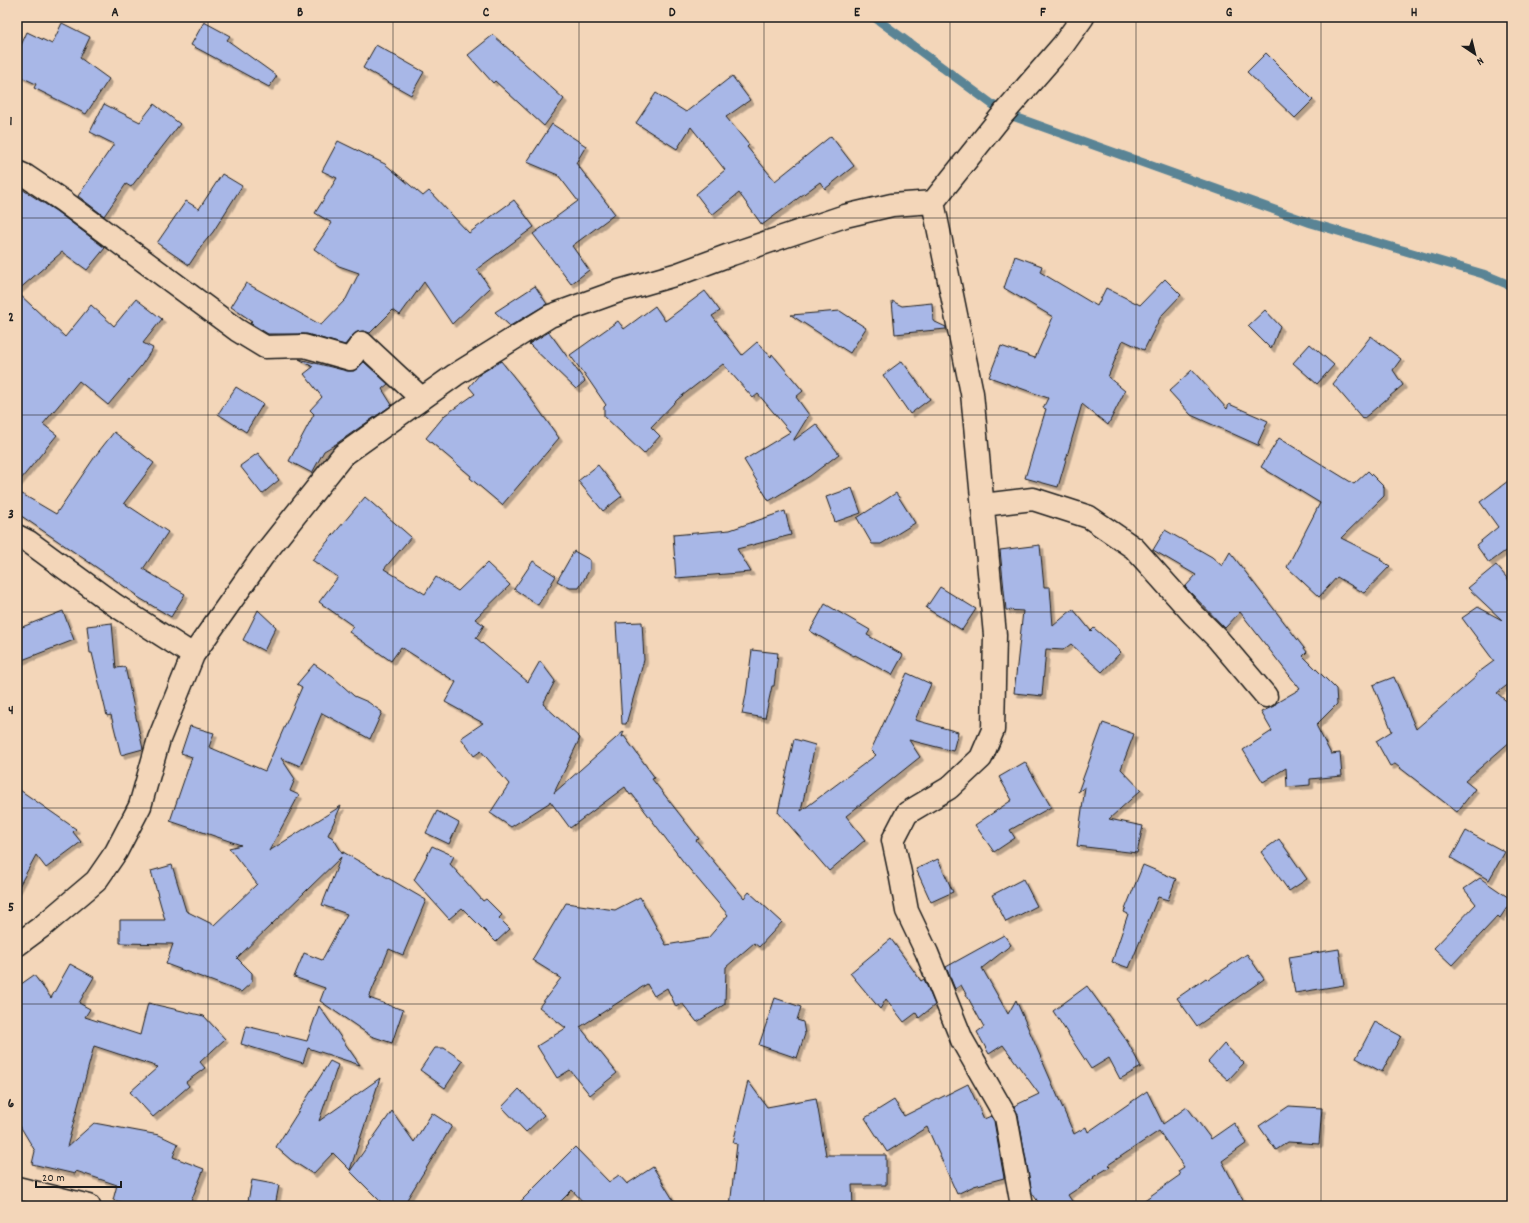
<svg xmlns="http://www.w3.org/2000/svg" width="1529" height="1223" font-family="Dekko,sans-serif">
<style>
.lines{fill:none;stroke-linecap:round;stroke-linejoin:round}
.stream{stroke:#5a8495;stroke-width:9}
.building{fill:#a8b7e7;stroke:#1c1c1c;filter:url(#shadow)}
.minor-casing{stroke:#1c1c1c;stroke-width:25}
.minor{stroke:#f3d6b9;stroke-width:22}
.grid{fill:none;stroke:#1c1c1c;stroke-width:1;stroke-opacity:0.55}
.neatline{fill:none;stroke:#1c1c1c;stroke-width:1.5}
.grid-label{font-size:13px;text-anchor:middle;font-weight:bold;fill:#1c1c1c}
</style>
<defs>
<filter id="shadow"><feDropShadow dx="3.5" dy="3.5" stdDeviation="0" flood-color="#0004"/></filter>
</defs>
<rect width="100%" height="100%" fill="#f3d6b9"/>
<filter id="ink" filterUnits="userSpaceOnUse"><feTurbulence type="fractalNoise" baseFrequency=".025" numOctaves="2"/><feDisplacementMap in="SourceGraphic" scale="8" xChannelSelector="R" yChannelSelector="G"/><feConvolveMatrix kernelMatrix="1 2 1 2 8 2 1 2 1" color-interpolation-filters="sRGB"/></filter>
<g filter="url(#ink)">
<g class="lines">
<!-- stream -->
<path class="stream" d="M874,17L1004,113L1311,223L1483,274L1512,286"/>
</g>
<!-- building -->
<path class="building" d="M204,22L230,36L227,40L277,76L269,87L191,45Z
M62,23L90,37L80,58L109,79L86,114L34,88L36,84L17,75V54L27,32L52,44Z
M493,35L564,99L544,126L495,81L493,83L468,55Z
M376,45L424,72L411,95L363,68Z
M1266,53L1313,100L1295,118L1247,72Z
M732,76L750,100L726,117L749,145L747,147L775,181L831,136L854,166L825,189L820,182L762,225L739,193L712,215L696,194L725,170L691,127L677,149L636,123L656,93L686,112Z
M104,104L140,122L154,104L180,124L131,187L126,184L104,216L78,196L114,144L90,132Z
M552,124L586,146L576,163L615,214L572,246L589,270L571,284L533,234L578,201L558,175L527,162Z
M338,141L385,164L423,196L429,191L469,233L514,200L534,227L477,269L490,288L452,324L424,282L400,315L393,310L370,333L364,331L357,332L352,336L345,345L307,334H268L250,323L252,321L231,307L246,283L321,325L346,299L359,273L339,266L314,249L332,223L315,213L337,178L322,171Z
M222,174L242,186L213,232L203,244L189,265L157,243L186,201L199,209Z
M17,186L56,211L105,248L87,270L62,252L17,291Z
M1015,256L1042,266L1040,272L1097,306L1106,288L1140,305L1165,279L1181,295L1161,316L1144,350L1123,340L1108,377L1125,391L1108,425L1082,404L1058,487L1025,478L1046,409L1043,408L1048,398L989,377L1001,346L1035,358L1053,317L1004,288Z
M535,286L547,304L510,326L495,312Z
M705,291L720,311L712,316L742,355L757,342L771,357L772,354L803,391L796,397L809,415L793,441L816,424L839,454L810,476L769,501L744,460L790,432L758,394L753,398L723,364L678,399L651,427L660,436L644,454L604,416V407L606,405L584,373H583L570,355L618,321L624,329L655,306L665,321Z
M17,292L65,337L91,305L114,326L136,299L162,319L143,343L153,348L141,366L108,405L79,381L43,424L57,435L17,484Z
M892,301L902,306L932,303L933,321L946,327V329L895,334Z
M1265,310L1280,326L1271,349L1248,326Z
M840,311L866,328L850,353L791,315Z
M549,332L585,381L576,389L529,344Z
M1371,336L1401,359L1393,370L1403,385L1363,419L1333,384Z
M1310,344L1334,365L1317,384L1293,363Z
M299,359L347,371H354L364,362L388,384L382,389L392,405L336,444L324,451L312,473L289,461L314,414L310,410L322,397L304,374L313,367Z
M501,361L526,392L559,438L502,505L470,478L471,476L426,438L445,415L475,394L469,387L480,374Z
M902,361L930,399L910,414L883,375Z
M1192,370L1227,409L1229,404L1268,421L1258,443L1260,446L1191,415L1169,391Z
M236,387L263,404L246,432L218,414Z
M114,432L154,463L124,503L168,532L143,569L185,594L171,617L136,596L137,595L17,513V491L56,514L96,455Z
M1279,438L1354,484L1368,471L1384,487V496L1341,538L1381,558L1380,560L1390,566L1364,593L1337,577L1319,597L1287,567L1320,503L1261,467Z
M258,453L279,480L262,494L240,466Z
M598,465L622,496L603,511L578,481Z
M1512,478V546L1489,563L1476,545L1498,527L1480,502Z
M852,488L861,513L835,522L826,497Z
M896,493L915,523L881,544H872L857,518Z
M365,497L411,537L384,569L425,594L436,577L458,591L487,563L510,585L475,619L484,625L476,638L528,682L540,661L555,681L543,704L580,738L554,793L624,731L622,737L624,736L655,778L652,779L699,839L696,840L744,898L749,892L782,922L759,947L754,943L726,967L725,1004L697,1022L682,1003L676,1007L667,988L654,996L647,984L580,1027L617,1073L590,1095L570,1070L557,1078L537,1046L566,1028L539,1007L561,978L532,960L566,903L615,910L640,897L666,945L708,938L728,915L685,864L632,794L630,795L625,787L570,828L550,801L549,803L511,827L490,813L509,784L481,751L474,756L461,738L483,723L445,702L456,682L401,647L391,661L349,632L353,626L319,602L338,577L312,560Z
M785,511L791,535L737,549L751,572L676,578L673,535L730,530Z
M1165,530L1212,557L1222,566L1230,552L1307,652L1303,656L1336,689L1337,704L1316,725L1331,754L1340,753L1342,776L1310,779V785L1287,787L1286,768L1263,782L1243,750L1272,731L1261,712L1274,706L1276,703L1300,689L1240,612L1225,628L1185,587L1196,575L1153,550Z
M1040,545L1044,587H1050L1053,626L1073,609L1091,631L1094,628L1121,652L1102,672L1071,644L1063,650L1046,649L1042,696L1014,693L1023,611L1006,610L1000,550Z
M574,551L590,560V569L579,588H570L557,581Z
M533,561L556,576L538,605L514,589Z
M1496,565L1512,584V686L1510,683L1497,693L1512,706V740L1465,781L1475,789L1457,812L1395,764L1390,766L1376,741L1392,731L1373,685L1394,677L1416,729L1476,677L1475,675L1494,661L1462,618L1478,607L1502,620L1468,588Z
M940,587L976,609L962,630L926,608Z
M825,604L870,630L867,635L903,655L892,675L855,655L854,656L810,631Z
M258,610L276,627L264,651L243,640Z
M63,611L74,640L17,662V629Z
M642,622L644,660L626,724H622L616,623Z
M112,623L116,668L125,667L143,749L121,755L111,715L107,716L92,653H90L87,626Z
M752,650L778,653L774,686H772L765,718L742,714L746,695Z
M314,664L333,677L354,696L368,702L382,712L370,739L322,713L300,766L281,758L295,779L290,791L299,795L269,851L341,806L328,835L333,838L343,854V852L426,900L403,955L389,949L369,998L403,1010L392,1043L371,1036L320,1001L325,988L294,977L304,953L322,960L347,914L322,905L341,857L237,958L252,973V982L241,992L166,964L173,944L120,943V920H165L151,871L172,865L186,911L214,925L257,884L229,848L241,845L170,821L192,757L181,753L190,726L214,733L209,747L265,771L302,687L297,684Z
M907,673L931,684L915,720L958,732L953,751L909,740L920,757L846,816L865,840L829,871L778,812L794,739L815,745L801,811L876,755L871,750Z
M1103,723L1134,734L1121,769L1141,790L1109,819L1143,826L1137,853L1077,846L1085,787L1078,792Z
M1025,762L1051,807L1010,830L1015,838L994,852L975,825L1012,800L999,777Z
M17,788L76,829L73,832L81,842L46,868L36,855L17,890Z
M437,811L459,823L449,844L426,833Z
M1466,831L1505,852L1489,880L1451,858Z
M1279,839L1307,879L1289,891L1261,852Z
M432,846L454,856L450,864L483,901L486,899L502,915L499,918L510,929L496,942L462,908L449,919L414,880Z
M938,859L953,892L931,902L916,869Z
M1143,865L1176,879L1168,900L1158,897L1129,968L1112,962L1128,914L1124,912Z
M1480,878L1512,900L1500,918L1498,916L1452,965L1434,948L1476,904L1464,889Z
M1023,879L1037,906L1006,922L992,895Z
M1004,935L1011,945L982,968L1008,1014L1016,1000L1074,1134L1086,1127L1088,1132L1147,1091L1163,1124L1187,1107L1211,1139L1234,1123L1247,1143L1222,1161L1246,1206H1136L1180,1175L1178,1171L1184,1167L1159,1131L1108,1165L1110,1167L1093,1177L1094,1178L1068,1195L1075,1206H1041L1032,1193L1018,1115L1014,1106L1039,1094L1003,1045L989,1054L977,1032L984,1027L961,985L955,989L946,967Z
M891,939L921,981L924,979L935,1005L919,1018L916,1013L904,1022L886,999L880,1009L850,973Z
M1339,949L1344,985L1295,993L1289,957Z
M1247,954L1264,979L1197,1026L1177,998L1206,978L1208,980Z
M70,964L94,977L79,1003L90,1009L85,1017L140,1035L148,1003L204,1016L225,1039L200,1062L205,1068L186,1082L189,1086L153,1117L130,1092L158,1067L94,1046L67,1147L94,1123L159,1135L178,1144L173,1157L204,1169L189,1206H135L113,1200L117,1185L76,1171L75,1174L32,1164L35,1151L17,1121V987L34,975L51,998Z
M1087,986L1127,1041L1141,1067L1120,1079L1109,1058L1091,1069L1053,1011Z
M775,998L801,1007L797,1020L803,1022L805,1034L797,1058L759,1045Z
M319,1006L360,1065L308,1048L303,1063L241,1044L246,1026L307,1041Z
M1375,1022L1401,1036L1382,1072L1356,1058Z
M1224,1044L1244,1063L1228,1080L1208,1062Z
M435,1048H444L463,1061L445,1088L420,1070Z
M330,1061L338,1065L319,1121L380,1078L350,1170L333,1153L313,1174L291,1160L276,1147Z
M748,1081L767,1107L816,1098L826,1155H886V1185H852L853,1206H730L737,1144L733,1143Z
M968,1084L984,1119L991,1116L994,1121L1004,1178L974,1186L957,1194L927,1127L887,1152L865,1118L894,1100L904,1116Z
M519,1089L544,1115L526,1132L502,1107Z
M1289,1106L1322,1108L1319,1144L1288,1142L1276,1150L1259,1126Z
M392,1111L414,1142L432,1113L452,1126L403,1206H385L350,1171Z
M575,1147L609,1182L619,1175L627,1184L653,1167L677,1206H580L584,1203L572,1190L556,1206H516Z
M252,1180L279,1185L275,1206H247Z"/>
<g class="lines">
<defs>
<path id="minor" d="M17,172L26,176L63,201L237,330L265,347L304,346L350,359L362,343L421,398
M983,505L1033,499L1089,517L1134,548L1193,614L1217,638L1266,696
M17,536L29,542L115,605L193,655
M17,945L44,925L96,881L116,852L140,806L159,739L193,655L262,557L343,455L455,375L550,316L619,291L678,274L732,254L845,216L892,205L933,202
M17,1188L89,1206
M1022,1206L1006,1117L962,1040L927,953L907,911L900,873L893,840L907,813L949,788L981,758L993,730L995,635L972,393L933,202L1004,113L1063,45L1083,17"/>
</defs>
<!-- minor casing -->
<use href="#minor" class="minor-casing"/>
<!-- minor -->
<use href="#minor" class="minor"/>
</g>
</g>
<!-- grid -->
<path class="grid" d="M208,17V1206M393,17V1206M579,17V1206M764,17V1206M950,17V1206M1136,17V1206M1321,17V1206M17,218H1512M17,415H1512M17,612H1512M17,808H1512M17,1004H1512"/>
<!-- margin -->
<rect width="1529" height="1223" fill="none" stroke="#f3d6b9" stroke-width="44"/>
<!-- north arrow -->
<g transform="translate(1475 54) rotate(145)" stroke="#f3d6b9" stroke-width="3" paint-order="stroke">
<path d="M0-3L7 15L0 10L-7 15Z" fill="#1c1c1c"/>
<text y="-6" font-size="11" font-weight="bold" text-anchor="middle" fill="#1c1c1c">N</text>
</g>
<!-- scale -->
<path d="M36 1181v6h85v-6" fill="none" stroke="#1c1c1c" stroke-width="2"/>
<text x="42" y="1181" font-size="12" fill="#1c1c1c" stroke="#f3d6b9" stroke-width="3" paint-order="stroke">20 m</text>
<rect x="22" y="22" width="1485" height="1179" class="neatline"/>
<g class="grid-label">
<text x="115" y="16">A</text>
<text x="300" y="16">B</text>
<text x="486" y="16">C</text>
<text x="672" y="16">D</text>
<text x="857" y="16">E</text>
<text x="1043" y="16">F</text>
<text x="1229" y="16">G</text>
<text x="1414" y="16">H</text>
<text x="11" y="125">1</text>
<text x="11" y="321">2</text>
<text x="11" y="518">3</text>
<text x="11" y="714">4</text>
<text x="11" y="911">5</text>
<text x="11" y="1107">6</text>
</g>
</svg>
